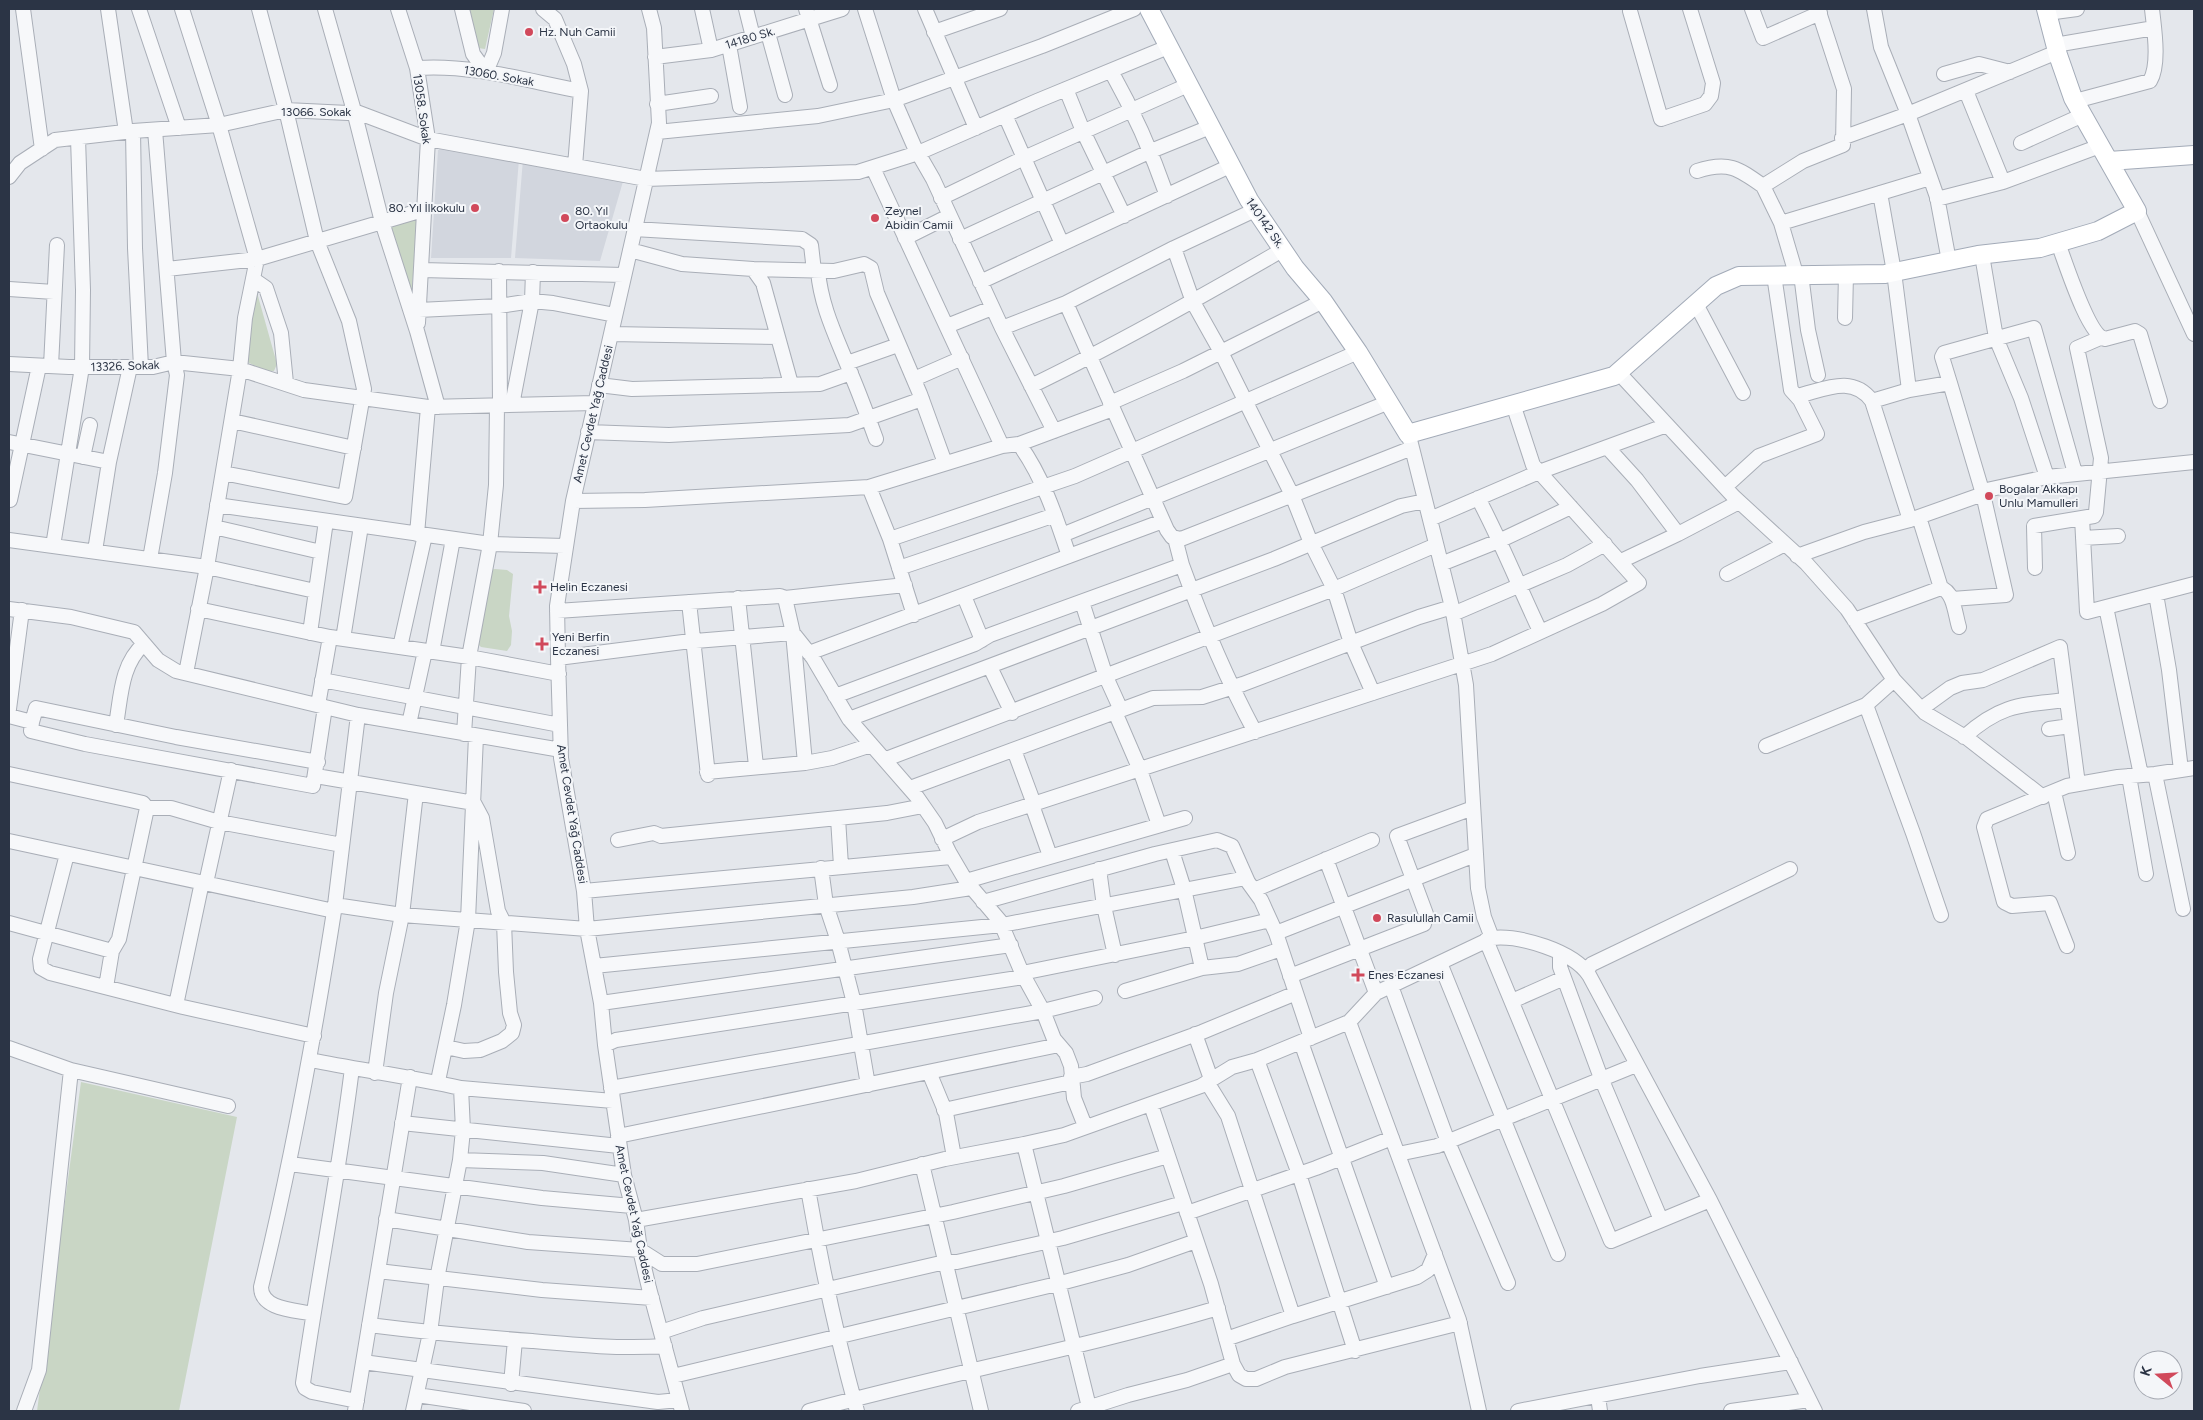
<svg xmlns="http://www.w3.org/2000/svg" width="2203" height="1420" font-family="Figtree,sans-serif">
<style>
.built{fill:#d2d6de}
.green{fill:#c9d6c5}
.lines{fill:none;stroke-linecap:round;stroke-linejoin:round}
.minor-casing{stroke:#a9aeb7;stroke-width:16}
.major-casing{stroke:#a3abb8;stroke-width:20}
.minor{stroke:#f7f8fa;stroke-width:14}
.major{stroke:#fff;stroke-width:18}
.poi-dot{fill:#d1495b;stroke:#f4f6f9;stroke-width:2}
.labels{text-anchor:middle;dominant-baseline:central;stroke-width:4;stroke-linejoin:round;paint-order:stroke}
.poi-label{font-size:12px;fill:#2b3445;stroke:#f4f6f9;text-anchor:start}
.street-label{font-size:12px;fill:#2b3445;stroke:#f4f6f9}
</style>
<rect width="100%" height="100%" fill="#e4e7ec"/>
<!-- built -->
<path class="built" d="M443,147L519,159L511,258H431L438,150Z
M523,159L624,178L600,261L515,258Z"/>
<!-- green -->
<path class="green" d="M466,9H494L485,49L478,48Z
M417,217L412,289L409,291L391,225Z
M256,289L277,364L274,371H266L245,361Z
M495,569L507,570L513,574L509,616L512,631L511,645L507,651L481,647L478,644L490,570Z
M81,1082L237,1117L179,1411H37Z"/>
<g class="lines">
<defs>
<path id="minor" d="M23,9L42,149
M108,9L126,132
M139,9L179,128
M182,9L219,125L257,259L245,318L240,369L207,567L186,673
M325,9L354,111L382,222L417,331L438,407
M398,9L417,68L428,139L418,323
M462,9L473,54L486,72
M543,9L555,19L574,64L581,91L575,166
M649,9L654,28L659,123L573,501L557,606L558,658L561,758L584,891L587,929L601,1003L605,1045L624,1175L636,1220L640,1250L649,1288L682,1411
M702,9L711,50
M746,9L753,37
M806,9L830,85
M865,9L894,100L914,146L933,179L1002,328L1066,303L1174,248L1255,210
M925,9L976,128
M1752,9L1763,38L1820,13
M1874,9L1881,47L1908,114L1937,197L1949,261
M1630,11L1661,119L1705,104L1711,96L1713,83L1690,9
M2047,13L2077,9
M934,32L1000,9
M768,33L785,95
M729,45L740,107
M2055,45L2154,28
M655,57L711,50L842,9
M417,68C472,64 527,81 581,91
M1111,71C1134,112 1152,153 1167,196
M486,72L494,53L502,9
M1944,74L1979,64L2010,72
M1066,89L1083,131L1124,216
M2075,101L2150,81C2160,64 2154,28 2152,9
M657,104L711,96
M1005,115L1062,244
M133,131L135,248L141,367
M657,132L818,116L894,100L1042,46L1134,9
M1842,138L1908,114L2057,52
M2021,143L2083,115
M873,168L1002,446
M1697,171C1728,161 1738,168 1763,186L1803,161L1843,145L1844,89L1818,9
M9,177L20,163L55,140L133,131L219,125L286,110L348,113L354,111L428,139L646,179L858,172L918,153L1037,101L1168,47
M2003,182L2100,146
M1763,186L1781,223L1796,274
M941,198L1024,158L1188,85
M1937,199L2003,182L1966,91
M2137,211L2194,334
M1781,223L1930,178
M634,229L802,239L811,245L814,271
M905,238L949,216
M960,239L1151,151L1210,127
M2058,243C2065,261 2088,335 2105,339L2135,331L2140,334L2160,401
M1174,248L1193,302L1221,352L1292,495L1311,543L1334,589L1351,643L1373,693
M630,250L682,264L753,269L763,283L791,384
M1982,255L1996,338L2021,398L2047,477
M167,269L257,259L426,209
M753,269L834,271L864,264L871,268L877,293L920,394L945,463
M422,270L624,275
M499,271L500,405
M818,271C821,308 838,340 851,374C860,395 868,417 876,439
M1801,274L1808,330L1818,375
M253,279L266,288L281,333L286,383
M980,282L1230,166
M9,289L54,292
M1066,303L1167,530L1172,537L1181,539L1412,448
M1696,304L1743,393
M419,310L499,306L532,301L553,303L615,315
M1845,318L1846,274
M947,326L992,308
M1002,328L1054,431
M611,334L778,337
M847,363L898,345
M9,364L69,367H153L174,362L240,369L304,390L428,407L595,403
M51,366L57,245
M1618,372L1734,497L1806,563L1847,609L1894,680L1925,713L1967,738L2043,797
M914,379L962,358
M1950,383L1942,357L1944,353L2034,328L2075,473
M599,385L632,389L820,384L851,373
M1031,386C1118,344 1201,297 1284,249
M1797,396C1824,390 1852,374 1872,401L1909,390L1894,272L1880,193
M1872,401L1910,520
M1110,403L1183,371L1323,301
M512,405L532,301L533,272
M232,421L354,448
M588,432L669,435L849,425L922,399
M1410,440L1452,607L1466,685L1478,888L1484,917L1492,938
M9,442L109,462
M1019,444C1043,477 1056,517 1069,556L1163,521
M1607,447L1637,480L1678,534L1621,561
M83,457L90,425
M223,473L345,497L364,389L349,321L317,241L286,110L259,9
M869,487L890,539L914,615
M1725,487L1759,456L1817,434L1800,400L1791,390L1774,275
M1982,491L2047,477L2194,462
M1478,498C1501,541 1519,587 1540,631
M10,500L39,366
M573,501L645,500L869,487L1002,446L1019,444L1113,409
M217,505L490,544L565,546
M1919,517L1941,588C1954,592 1955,614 1959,627
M2082,518L2087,612L2194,584
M1430,519L1539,472L1667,425
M214,527L321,552
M417,534L428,407
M1678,534L1739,502
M1062,535L1389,402
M2083,538L2118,536
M890,539L1075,476L1358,352
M9,540L207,567L315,591
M53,546L82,367L83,290L78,138
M95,551L109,462L130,367
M1797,556L1864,532L1910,520L1983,494L1950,383L1909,390
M150,559L165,473L177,375L174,362L155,130
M1441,564L1501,540L1571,507
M1182,565C1203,623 1226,678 1255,732
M899,568L1055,515
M2035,568L2034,526L2094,516L2096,512L2101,458L2077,348L2100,338
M1727,574L1785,544
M2156,594L2169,670L2181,770
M964,596L982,640
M738,598L756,766
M785,598L793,633L813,658L849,719L917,797L935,823L949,852L966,881L1000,921L1022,973L1043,1011L1054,1039L1066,1053L1071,1066L1074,1098L1085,1126
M1952,599L2006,595L1983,494
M689,602L708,775
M1082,602L1106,677L1121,710
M2106,607L2141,775
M9,609L71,617L134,632L158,660L176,671L358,715L561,750
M198,609L330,637L469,657L559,674
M557,611L780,596L785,598L905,585
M1453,614L1567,565L1605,544
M1854,620L1941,588
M310,633L326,521
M343,639L361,526
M400,647L425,535
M432,652L453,539
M809,653L1069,556
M558,658L683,642L793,633L805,763
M990,667L1012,713
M322,680L560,725
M835,696L975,644L990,635L1182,565L1175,538
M318,705L330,637
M1866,705L1913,833L1941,915
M9,709L22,610
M1921,709L1950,688L1962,683L1983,680L2060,647L2078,784
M1115,712L1140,770L1159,825
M9,716L32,722L36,708L176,737L318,762
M849,719L1274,559L1401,506L1425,501
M32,722L31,731L85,744L313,786L325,707
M409,724L425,651
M116,725C121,696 121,664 144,644
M2049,729L2070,726
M464,734L469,657L490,544L496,485L497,406
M1964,737C2001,704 2020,705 2067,700
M1766,746L1866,705L1894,680
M1014,750L1034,804
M886,759L1334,589L1436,545
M707,772L805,763L832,758L871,745
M9,774L130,800L143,803L147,808L119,939L112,951L106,987
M2155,774L2183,909
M316,776L474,803L482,818L498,911L504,923L506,972L510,1013L514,1025L512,1033L502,1041L480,1050L464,1051L446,1047
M2129,776L2146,874
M910,788L1153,698L1202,697L1243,684L1419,617L1452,607
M2054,792L2068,853
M1032,805L1050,856
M147,808H171L219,822L342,845
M838,818L841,866
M942,839L978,822L1492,654L1602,604L1639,583L1533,465L1513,404
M618,840L654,833L661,836L887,813L923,806
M9,841L334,911
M1172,851L1184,889L1202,968
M67,854L40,959L41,968L50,973L183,1007L314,1036
M1326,859L1376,993
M821,868L826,905L838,941L854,1003L868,1085
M1099,869L1104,906L1115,955
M966,881L1185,818
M206,883L231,770
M1254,890L1372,840
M584,891L951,857
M983,902L1155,854L1217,840L1232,846L1248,882L1261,900L1276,933L1311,1038
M335,905L358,715
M9,923L112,951
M1276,933L1475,855
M1486,940L1611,1241L1710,1200
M2067,946L2050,903L2012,906L2004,902L1984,827L1987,819L2067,786L2118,777L2155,774L2194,768
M1560,954V967L1601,1078L1661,1220
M1440,963L1558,1254
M594,966L1002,925L1246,878
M1586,970L1592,964L1790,869
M1022,973L1195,938L1270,920
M1290,976L1424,924L1426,914L1397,836L1473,808
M1391,986L1448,1142L1508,1283
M1125,991L1202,968L1238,964L1281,949
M1512,1001L1564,978
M601,1003L1011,945
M176,1005L202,882
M1349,1022L1459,1320L1479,1411
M1195,1034L1211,1079
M1301,1042L1387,1287
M605,1045L616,1040L1024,977
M9,1048L71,1070L228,1106
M310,1060C361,1070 411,1077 461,1088L463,1130L460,1160L437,1279L430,1333L413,1411
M1257,1060L1299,1174L1355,1351
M352,1068C339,1174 318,1278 303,1383L305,1388L312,1392L357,1401
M929,1072L946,1113L954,1157
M375,1073L386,993L402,915L416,793
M1071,1077L1087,1074L1202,1032L1296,993
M438,1081L454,1005L468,920L476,736
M1207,1082L1228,1116L1293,1316L1417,1277L1428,1270L1435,1254
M461,1088L613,1101
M611,1088L1043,1011L1095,998
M944,1110L1071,1082
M402,1123L619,1146
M618,1136L1059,1045
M1024,1144L1090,1411
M1398,1154L1437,1146L1636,1065
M460,1160L543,1163L624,1175
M290,1164L542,1198L632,1206
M922,1164L981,1411
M808,1189C821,1264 837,1338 857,1411
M1187,1213L1316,1168L1392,1138
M386,1219L528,1242L640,1250L662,1264H697L953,1212L1064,1186L1168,1156
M636,1220L856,1181L945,1159L1024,1144L1064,1135L1201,1086L1232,1067L1257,1060L1349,1022L1376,993L1492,938C1520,935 1573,951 1589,975L1710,1200L1815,1411
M378,1271L542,1290L652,1298
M313,1314C296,1310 261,1310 261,1287C292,1160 315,1033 335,905L402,915L587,929L913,897L971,888
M369,1325C424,1332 478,1337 532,1341C577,1345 621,1349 665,1346
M661,1332L703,1318L945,1262H957L1063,1238L1183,1203
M1226,1339L1293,1316
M363,1362L658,1402L679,1400
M1233,1364L1239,1375L1246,1379H1256L1285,1367L1460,1323
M673,1376L1057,1284L1128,1265L1196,1241
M511,1384L515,1340
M417,1395L524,1411
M1598,1396L1600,1411
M24,1411L39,1370L71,1070
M355,1411L410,1077
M809,1411C945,1374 1083,1348 1218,1308
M1078,1411L1128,1395L1187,1380L1233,1364L1211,1284L1151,1105
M1518,1411L1700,1376L1791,1362
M1731,1411L1809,1400"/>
<path id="major" d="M1149,9L1249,200L1295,268L1323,301L1358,352L1408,434L1614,376L1716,286L1739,276L1885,274L1978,255L2040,248L2098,231L2137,211L2073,98L2058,55L2046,9
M2109,161L2194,155"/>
</defs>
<!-- minor casing -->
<use href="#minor" class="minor-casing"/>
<!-- major casing -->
<use href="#major" class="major-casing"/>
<!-- minor -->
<use href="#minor" class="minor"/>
<!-- major -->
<use href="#major" class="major"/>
</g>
<!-- markers -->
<g class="poi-dot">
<circle cx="529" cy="32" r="5"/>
<circle cx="475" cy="208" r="5"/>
<circle cx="565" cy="218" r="5"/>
<circle cx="875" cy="218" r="5"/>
<circle cx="1989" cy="496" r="5"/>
<path d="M537.5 579.5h5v5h5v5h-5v5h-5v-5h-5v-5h5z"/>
<path d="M539.5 636.5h5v5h5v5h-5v5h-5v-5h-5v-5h5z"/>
<circle cx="1377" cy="918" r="5"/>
<path d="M1355.5 967.5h5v5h5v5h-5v5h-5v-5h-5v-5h5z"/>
</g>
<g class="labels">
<!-- poi labels -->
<g class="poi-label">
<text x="539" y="32">Hz. Nuh Camii</text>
<text x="465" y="208" text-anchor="end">80. Yıl İlkokulu</text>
<text x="575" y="211">80. Yıl<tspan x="575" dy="14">Ortaokulu</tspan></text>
<text x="885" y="211">Zeynel<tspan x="885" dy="14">Abidin Camii</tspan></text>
<text x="1999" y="489">Bogalar Akkapı<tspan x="1999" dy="14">Unlu Mamulleri</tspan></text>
<text x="550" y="587">Helin Eczanesi</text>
<text x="552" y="637">Yeni Berfin<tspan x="552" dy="14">Eczanesi</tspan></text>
<text x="1387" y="918">Rasulullah Camii</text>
<text x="1368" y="975">Enes Eczanesi</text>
</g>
<!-- street labels -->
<g class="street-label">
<text transform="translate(750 38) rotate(-17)">14180 Sk.</text>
<text transform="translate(499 76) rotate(10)">13060. Sokak</text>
<text transform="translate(422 109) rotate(82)">13058. Sokak</text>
<text x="316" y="112">13066. Sokak</text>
<text transform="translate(1265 223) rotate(55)">140142 Sk.</text>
<text transform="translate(125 366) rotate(-2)">13326. Sokak</text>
<text transform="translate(593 414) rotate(-77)">Amet Cevdet Yağ Caddesi</text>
<text transform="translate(572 814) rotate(81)">Amet Cevdet Yağ Caddesi</text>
<text transform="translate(634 1214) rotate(78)">Amet Cevdet Yağ Caddesi</text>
</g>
</g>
<!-- border -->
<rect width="2203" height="1420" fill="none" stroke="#2b3445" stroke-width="20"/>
<!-- north arrow -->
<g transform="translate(2158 1375) rotate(288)"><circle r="24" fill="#f4f6f9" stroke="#a4a8b1"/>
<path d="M0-4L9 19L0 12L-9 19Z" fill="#d1495b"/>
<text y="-8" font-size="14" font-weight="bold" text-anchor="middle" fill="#2b3445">K</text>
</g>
</svg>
